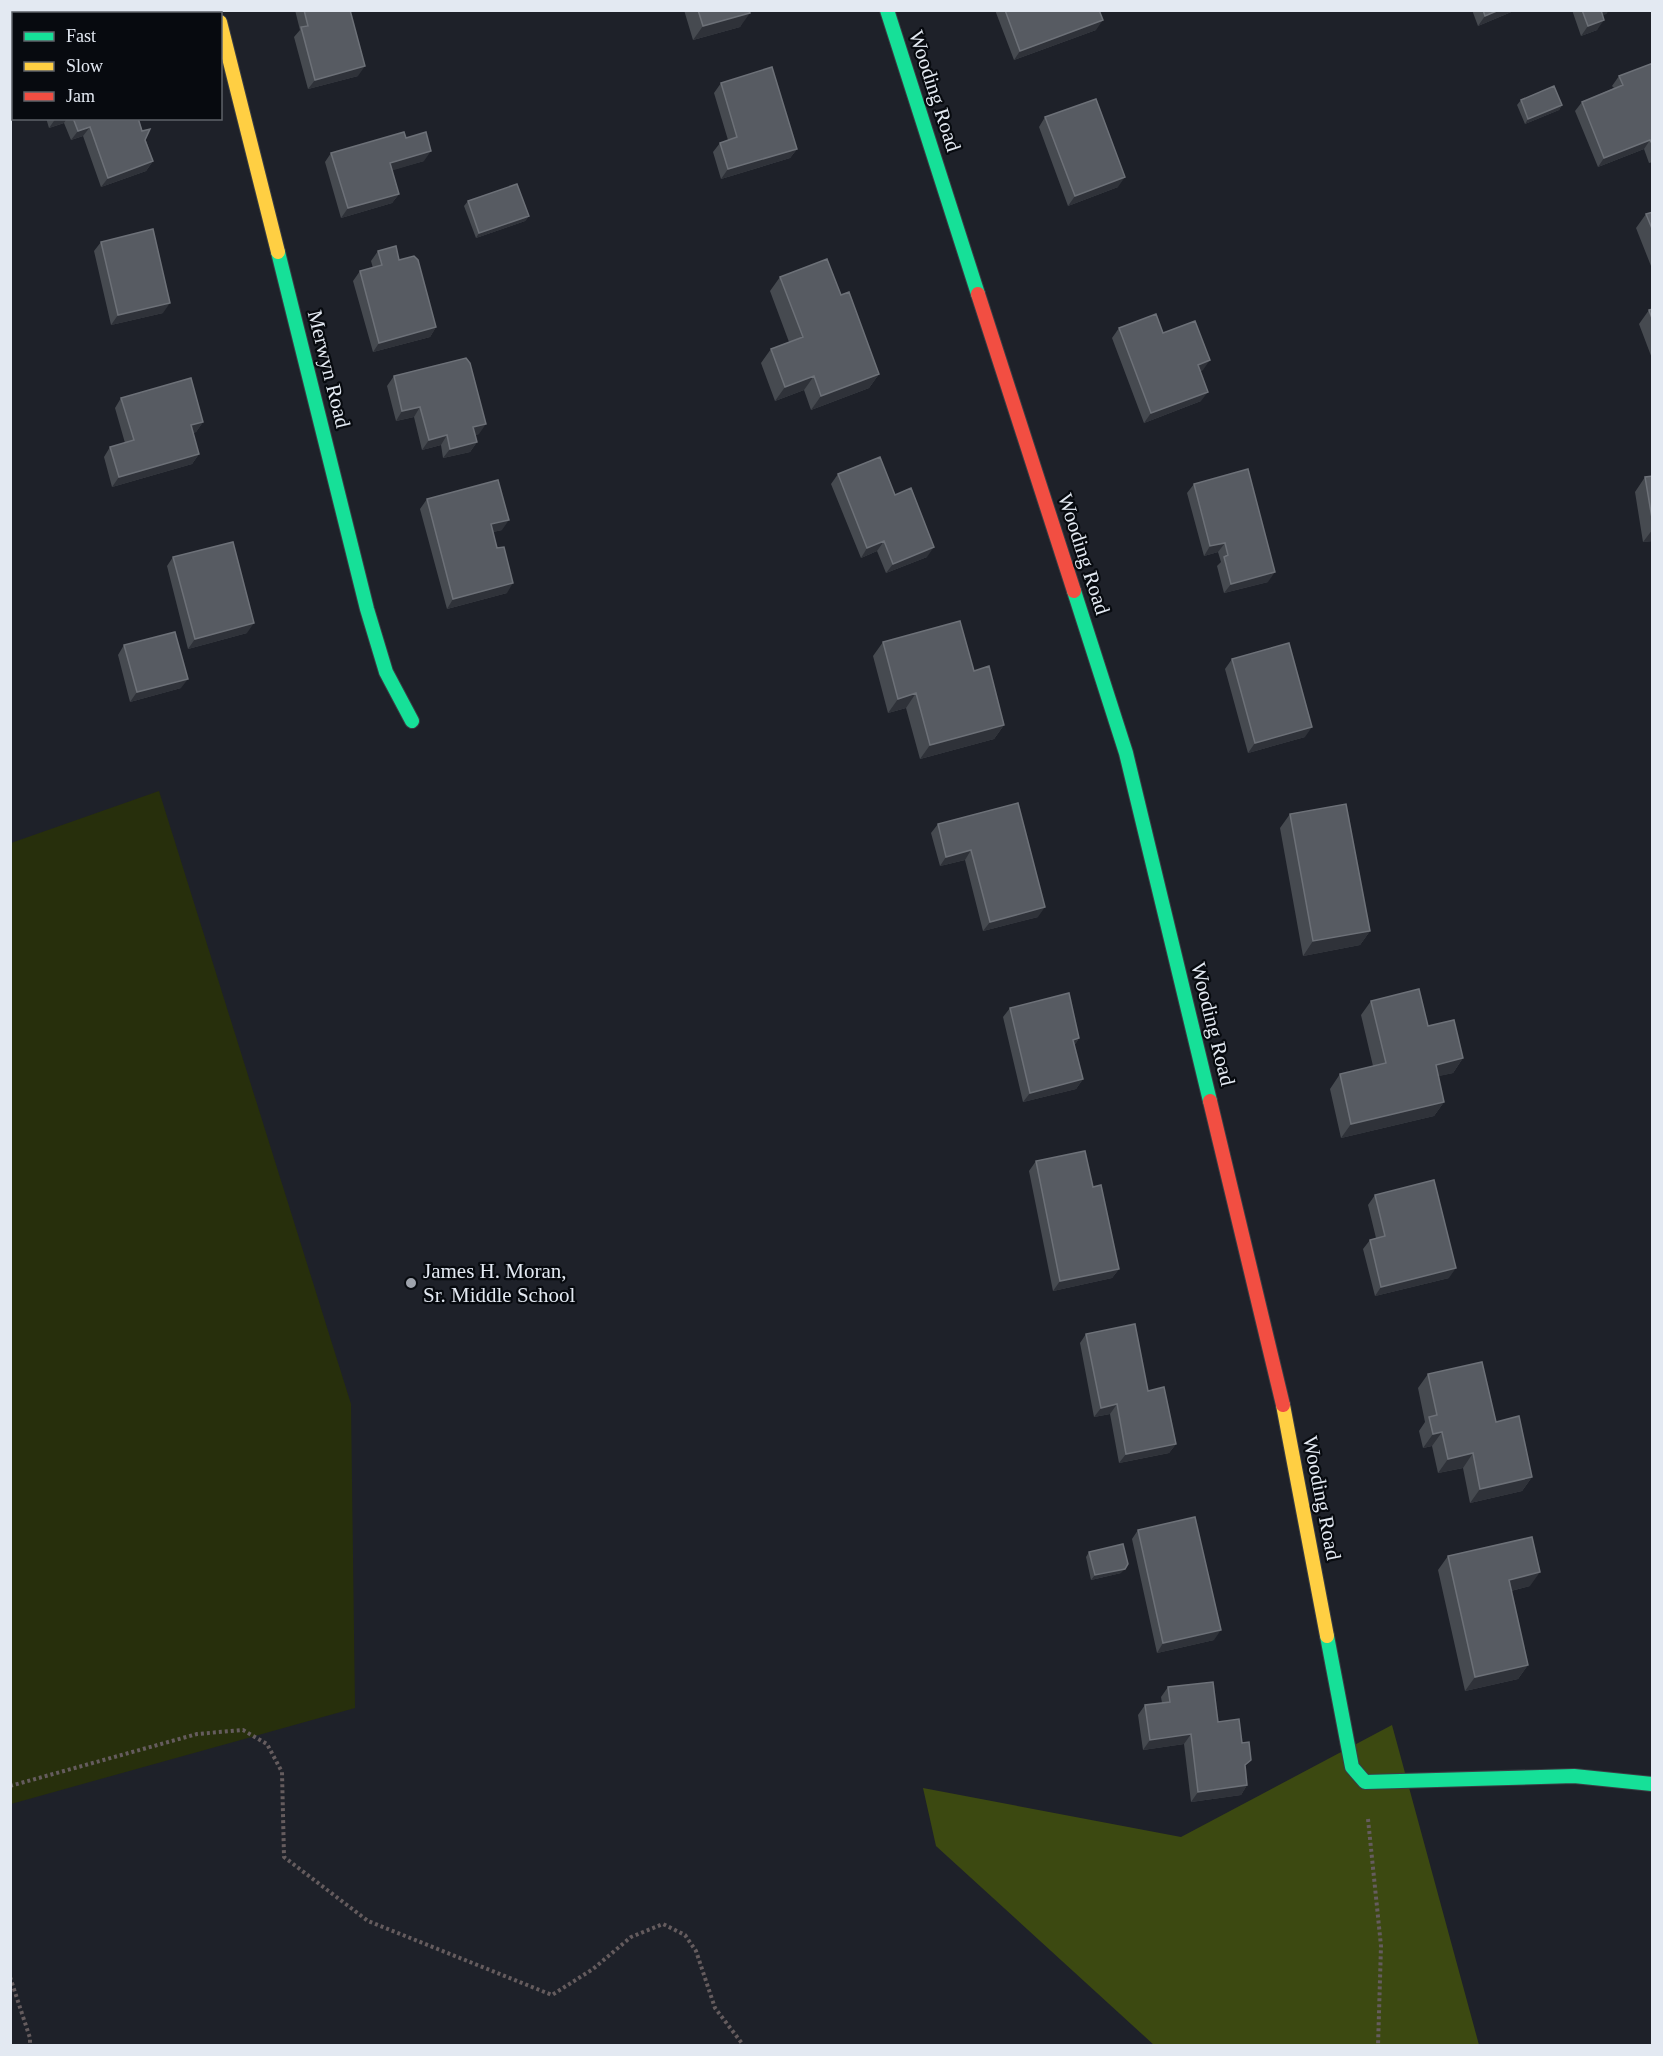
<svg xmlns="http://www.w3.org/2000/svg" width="1663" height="2056" font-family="Georgia,serif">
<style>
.green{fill:#272f0c}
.forest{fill:#3c4911}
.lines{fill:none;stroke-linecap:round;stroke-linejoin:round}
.fast-casing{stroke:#3a3e44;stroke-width:16}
.slow-casing{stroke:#3a3e44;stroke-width:16}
.jam-casing{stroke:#3a3e44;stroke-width:16}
.path{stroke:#655c5e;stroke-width:4;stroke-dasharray:3 3;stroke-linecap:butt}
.fast{stroke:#16e098;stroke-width:14}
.slow{stroke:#ffcf43;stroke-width:14}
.jam{stroke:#f24e42;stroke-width:14}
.wall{fill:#464a50}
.shaded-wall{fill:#2f3239}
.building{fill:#575b62;stroke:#6d7178;stroke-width:1.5}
.poi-dot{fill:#9ea3ac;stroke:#070a0f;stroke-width:2}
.labels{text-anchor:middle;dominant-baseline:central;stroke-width:4.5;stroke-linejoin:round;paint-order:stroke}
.street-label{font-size:21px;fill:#e3e9f2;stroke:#070a0f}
.poi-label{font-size:21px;fill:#e3e9f2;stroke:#070a0f;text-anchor:start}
</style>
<rect width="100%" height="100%" fill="#1e2129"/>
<!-- green -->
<path class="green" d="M159,791L351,1404L355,1708L11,1804V843Z"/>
<!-- forest -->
<path class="forest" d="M1392,1725L1479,2045H1154L936,1846L923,1788L1181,1837Z"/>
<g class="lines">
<defs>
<path id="fast" d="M887,10L978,294
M278,252L367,609L386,672L412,721
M1074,591L1126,753L1210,1101
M1327,1636L1352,1767L1365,1782L1574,1776L1652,1784"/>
<path id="slow" d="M220,22L278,252
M1283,1405L1327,1636"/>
<path id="jam" d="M978,294L1074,591
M1210,1101L1283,1405"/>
</defs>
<!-- fast casing -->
<use href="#fast" class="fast-casing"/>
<!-- slow casing -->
<use href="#slow" class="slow-casing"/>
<!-- jam casing -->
<use href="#jam" class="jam-casing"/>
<!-- path -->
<path class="path" d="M10,1786L197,1734L243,1730L267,1744L282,1772L284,1857L368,1921L552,1995L593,1969L631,1937L663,1924L685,1935L696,1951L715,2008L744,2046
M1368,1819L1381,1946L1378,2046
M10,1977L30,2038V2046"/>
<!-- fast -->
<use href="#fast" class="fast"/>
<!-- slow -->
<use href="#slow" class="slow"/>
<!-- jam -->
<use href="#jam" class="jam"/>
</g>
<!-- wall -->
<path class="wall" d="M35,10H104L105,14H36Z
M295,10H350L358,76L308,89L294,37L300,30Z
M684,10H749L740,27L693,40Z
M995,10H1099L1096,30L1014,60Z
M1472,10H1516L1478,26Z
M1572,10H1609L1606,14L1602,15L1597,30L1581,36Z
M1653,63V162L1649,163L1644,149L1598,167L1575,111L1582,102L1614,88L1612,86L1619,76Z
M721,83L797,149L790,158L721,179L713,152L720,143L728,140L714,93Z
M1521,100L1562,105L1559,110L1525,124L1517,105Z
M1045,117L1118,187L1068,206L1039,127Z
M46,118H138L153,161L146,171L101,187L83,136L71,140L64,123L49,128Z
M406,138L424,161L392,170L399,194L392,203L341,218L325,162L331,153Z
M468,201L529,216L525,221L476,238L464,206Z
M1653,212V271L1636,228L1646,214Z
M101,242L163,313L111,325L94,251Z
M378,251L399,260L436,327L430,337L373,352L353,281L360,271L373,268L371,261Z
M780,277L841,295L879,374L869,388L811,410L804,390L775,401L761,363L771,349L789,342L770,291Z
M1653,309V361L1639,324L1649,310Z
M1119,328L1163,333L1203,370L1200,371L1201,401L1144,423L1112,338Z
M394,376L479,434L475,435L477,442L470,452L443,458L441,445L422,450L414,417L396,421L387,386Z
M121,398L203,422L196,432L193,433L199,454L192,464L112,487L104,457L110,447L125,443L115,408Z
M838,474L895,495L927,557L886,573L877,551L861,558L831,484Z
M1653,476V541L1643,542L1635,492L1645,477Z
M1194,484L1268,582L1224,593L1217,566L1221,562L1218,552L1204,556L1187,493Z
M427,499L502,530L493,532L507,593L447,609L420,509Z
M173,557L247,633L188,649L167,566Z
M883,642L974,671L1004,725L994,739L920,759L906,708L888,713L873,656Z
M124,645L181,688L130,702L118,655Z
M1232,659L1305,737L1248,753L1225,669Z
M1018,803L1038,917L983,931L965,860L940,866L931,833L938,824Z
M1290,814L1370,931L1360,945L1303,956L1280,828Z
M1371,1001L1428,1026L1463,1058L1453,1073L1438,1076L1444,1102L1434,1116L1341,1138L1330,1089L1340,1074L1373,1066L1361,1015Z
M1010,1008L1079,1038L1074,1046L1083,1079L1076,1089L1023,1102L1003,1017Z
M1036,1161L1093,1187L1119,1269L1112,1278L1053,1291L1029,1171Z
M1375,1195L1449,1278L1375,1296L1363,1249L1370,1240L1376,1238L1368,1205Z
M1086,1334L1148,1391L1176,1444L1169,1453L1119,1463L1110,1414L1094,1417L1080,1343Z
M1428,1374L1496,1422L1532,1477L1522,1491L1470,1503L1463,1468L1438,1473L1432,1446L1423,1448L1419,1431L1425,1422L1418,1388Z
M1138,1530L1214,1640L1157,1653L1132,1539Z
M1089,1552L1121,1573L1091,1580L1086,1557Z
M1448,1556L1530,1586L1511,1591L1528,1665L1518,1679L1465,1691L1438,1570Z
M1168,1687L1218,1722L1245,1769L1247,1785L1241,1795L1191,1802L1184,1744L1143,1750L1138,1715L1145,1705L1162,1703L1161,1697Z"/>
<!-- shaded-wall -->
<path class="shaded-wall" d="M1499,10H1516L1478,26L1485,16Z
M1599,10H1609L1606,14L1593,19Z
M750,13L740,27L693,40L703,26Z
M1103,20L1096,30L1014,60L1020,51Z
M1604,20L1597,30L1581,36L1588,26Z
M365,66L358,76L308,89L315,80Z
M1562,105L1559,110L1525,124L1528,119Z
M56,118H67L64,123L49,128Z
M90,127L83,136L71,140L78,131Z
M1650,140L1644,149L1598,167L1604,158Z
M797,149L790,158L721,179L728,169Z
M431,151L424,161L384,173L390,163Z
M153,161L146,171L101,187L108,178Z
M1125,177L1118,187L1068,206L1075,196Z
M399,194L392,203L341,218L348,208Z
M529,216L525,221L476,238L479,233Z
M170,303L163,313L111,325L118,315Z
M436,327L430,337L373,352L379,343Z
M1210,360L1203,370L1191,374L1198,365Z
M879,374L869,388L811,410L821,396Z
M814,376L804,390L775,401L785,387Z
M1208,392L1201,401L1144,423L1151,413Z
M420,407L414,417L396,421L402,411Z
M203,422L196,432L184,435L191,425Z
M486,424L479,434L466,437L473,427Z
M447,435L441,445L422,450L429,440Z
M477,442L470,452L443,458L450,449Z
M199,454L192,464L112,487L119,477Z
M509,520L502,530L484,534L491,524Z
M1653,529V541L1643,542Z
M884,541L877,551L861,558L867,548Z
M1225,543L1218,552L1204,556L1210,546Z
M934,547L927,557L886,573L893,564Z
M1275,572L1268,582L1224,593L1231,584Z
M513,583L507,593L447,609L453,599Z
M254,623L247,633L188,649L195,639Z
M188,679L181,688L130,702L137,692Z
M916,693L906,708L888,713L898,699Z
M1004,725L994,739L920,759L930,745Z
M1312,727L1305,737L1248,753L1255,743Z
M971,850L965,860L940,866L946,857Z
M1045,907L1038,917L983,931L990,922Z
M1370,931L1360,945L1303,956L1313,941Z
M1079,1038L1073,1048V1040Z
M1463,1058L1453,1073L1426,1079L1436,1065Z
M1083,1079L1076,1089L1023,1102L1030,1093Z
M1444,1102L1434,1116L1341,1138L1351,1124Z
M1456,1268L1449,1278L1375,1296L1381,1287Z
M1119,1269L1112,1278L1053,1291L1060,1281Z
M1117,1404L1110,1414L1094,1417L1101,1408Z
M1442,1432L1432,1446L1423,1448L1433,1434Z
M1176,1444L1169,1453L1119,1463L1126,1454Z
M1473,1453L1463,1468L1438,1473L1448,1459Z
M1532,1477L1522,1491L1470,1503L1480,1489Z
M1125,1569L1121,1573L1091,1580L1095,1575Z
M1540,1572L1530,1586L1499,1594L1509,1580Z
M1221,1630L1214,1640L1157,1653L1163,1643Z
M1528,1665L1518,1679L1465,1691L1475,1677Z
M1191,1734L1184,1744L1143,1750L1150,1740Z
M1247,1785L1241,1795L1191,1802L1198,1792Z"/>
<!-- building -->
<path class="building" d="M45,10H104L105,14H47Z
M304,10H350L365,66L315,80L301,27L308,26Z
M698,10H749L750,13L703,26Z
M1005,10H1099L1103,20L1020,51Z
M1483,10H1499L1485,16Z
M1582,10H1601L1604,20L1588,26Z
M1653,63V145L1650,140L1604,158L1582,102L1623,85L1619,76Z
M772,67L797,149L728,169L720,143L737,137L721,83Z
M1554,86L1562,105L1528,119L1521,100Z
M1096,99L1125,177L1075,196L1045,117Z
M73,118H138L142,131L150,129L145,140L153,161L108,178L90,127L78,131Z
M404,132L406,138L426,132L431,151L390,163L399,194L348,208L331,153Z
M517,184L529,216L479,233L468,201Z
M1653,212V231L1646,214Z
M153,229L170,303L118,315L101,242Z
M396,246L399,260L414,256L418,260L436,327L379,343L360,271L382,265L378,251Z
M827,259L841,295L849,292L879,374L821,396L814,376L785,387L771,349L803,337L780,277Z
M1653,309V321L1649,310Z
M1156,314L1163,333L1195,321L1210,360L1198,365L1208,392L1151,413L1119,328Z
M466,358L470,363L486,424L473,427L477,442L450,449L447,435L429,440L420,407L402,411L394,376Z
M191,378L203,422L191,425L199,454L119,477L110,447L134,440L121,398Z
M880,457L895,495L911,488L934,547L893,564L884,541L867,548L838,474Z
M1248,469L1275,572L1231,584L1224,557L1228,555L1225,543L1210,546L1194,484Z
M1653,476V524L1645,477Z
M498,480L509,520L491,524L497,548L504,547L513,583L453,599L427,499Z
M233,542L254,623L195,639L173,557Z
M960,621L974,671L989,666L1004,725L930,745L916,693L898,699L883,642Z
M175,632L188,679L137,692L124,645Z
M1289,643L1312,727L1255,743L1232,659Z
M1018,803L1045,907L990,922L971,850L946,857L938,824Z
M1346,804L1370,931L1313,941L1290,814Z
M1419,989L1428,1026L1454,1020L1463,1058L1436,1065L1444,1102L1351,1124L1340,1074L1386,1063L1371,1001Z
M1069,993L1079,1038L1073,1040L1083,1079L1030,1093L1010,1008Z
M1085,1151L1093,1187L1101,1185L1119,1269L1060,1281L1036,1161Z
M1434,1180L1456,1268L1381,1287L1370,1240L1385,1236L1375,1195Z
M1135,1324L1148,1391L1164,1387L1176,1444L1126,1454L1117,1404L1101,1408L1086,1334Z
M1482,1362L1496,1422L1519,1416L1532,1477L1480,1489L1473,1453L1448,1459L1442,1432L1433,1434L1429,1417L1437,1415L1428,1374Z
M1195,1517L1221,1630L1163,1643L1138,1530Z
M1532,1537L1540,1572L1509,1580L1528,1665L1475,1677L1448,1556Z
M1123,1544L1128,1564L1125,1569L1095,1575L1089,1552Z
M1213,1682L1218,1722L1239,1719L1242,1743L1249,1742L1251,1760L1245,1765L1247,1785L1198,1792L1191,1734L1150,1740L1145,1705L1170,1702L1168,1687Z"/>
<!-- markers -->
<circle class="poi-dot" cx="411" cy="1283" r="6"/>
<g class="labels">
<!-- street labels -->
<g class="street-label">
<text transform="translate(935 91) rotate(72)">Wooding Road</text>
<text transform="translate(329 369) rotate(76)">Merwyn Road</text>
<text transform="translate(1084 554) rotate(72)">Wooding Road</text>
<text transform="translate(1213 1024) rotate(76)">Wooding Road</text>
<text transform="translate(1322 1498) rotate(79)">Wooding Road</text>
</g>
<!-- poi labels -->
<g class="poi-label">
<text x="423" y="1271">James H. Moran,<tspan x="423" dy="24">Sr. Middle School</tspan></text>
</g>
</g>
<!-- border -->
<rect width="1663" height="2056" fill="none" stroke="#e3e9f2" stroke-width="24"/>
<!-- legend -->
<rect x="12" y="12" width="210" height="108" fill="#070a0f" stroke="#5f636a" stroke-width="1.5"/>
<rect x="24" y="32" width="30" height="9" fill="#16e098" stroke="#5f636a" stroke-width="1.5"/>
<text x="66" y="42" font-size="18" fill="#e3e9f2">Fast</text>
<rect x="24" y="62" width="30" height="9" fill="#ffcf43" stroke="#5f636a" stroke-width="1.5"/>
<text x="66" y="72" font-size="18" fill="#e3e9f2">Slow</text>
<rect x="24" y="92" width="30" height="9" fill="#f24e42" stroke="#5f636a" stroke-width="1.5"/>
<text x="66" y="102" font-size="18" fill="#e3e9f2">Jam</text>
</svg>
